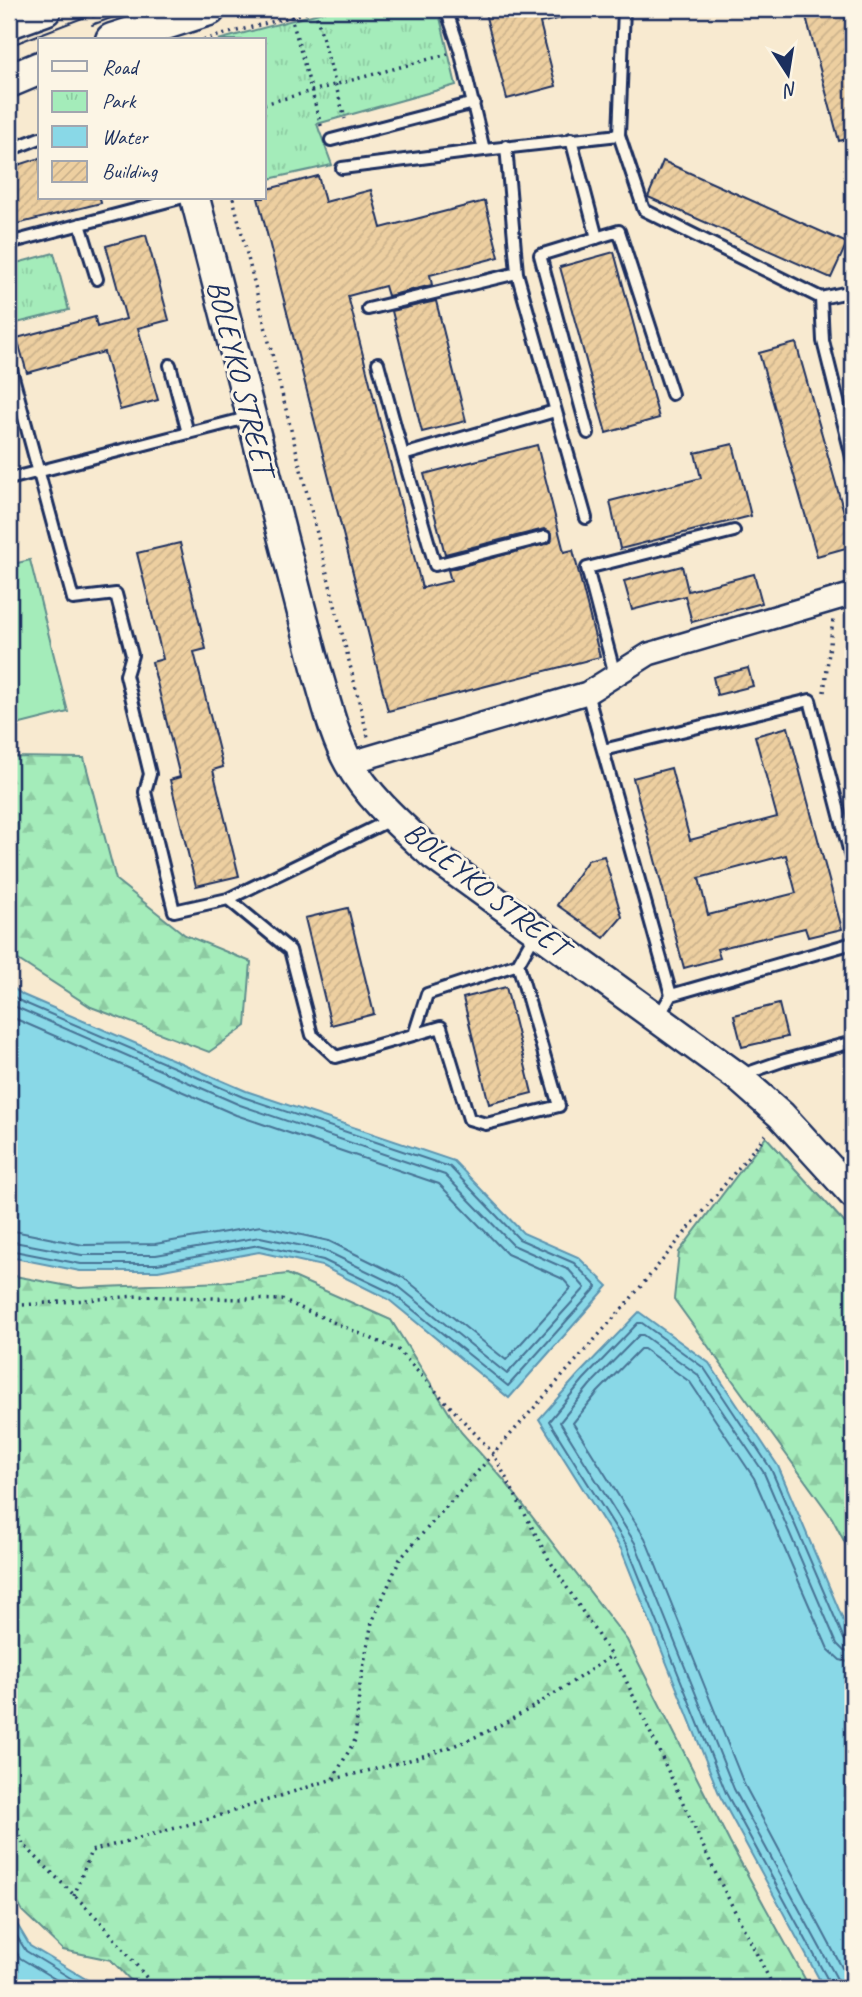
<svg xmlns="http://www.w3.org/2000/svg" width="862" height="1997" font-family="Caveat,sans-serif">
<style>
.green{fill:#a4ecba;stroke:#608e8c;stroke-width:2}
.forest{fill:url(#forest-firs);stroke:#608e8c;stroke-width:2}
.park{fill:url(#park-tufts);stroke:#608e8c;stroke-width:2}
.water{fill:#89d8e7;stroke:#5d94b0;stroke-width:2}
.lines{fill:none;stroke-linecap:round;stroke-linejoin:round}
.shore{stroke:#477395;stroke-width:2}
.building{fill:url(#building-hatch);stroke:#1b2f5e;stroke-width:2;fill-rule:evenodd}
.lane-casing{stroke:#1b2f5e;stroke-width:16}
.street-casing{stroke:#1b2f5e;stroke-width:26}
.secondary-casing{stroke:#1b2f5e;stroke-width:33}
.primary-casing{stroke:#1b2f5e;stroke-width:37}
.path{stroke:#1b2f5e;stroke-width:3.5;stroke-dasharray:2 5;stroke-linecap:butt}
.lane{stroke:#fcf5e5;stroke-width:10}
.street{stroke:#fcf5e5;stroke-width:21}
.secondary{stroke:#fcf5e5;stroke-width:28}
.primary{stroke:#fcf5e5;stroke-width:32}
.tram{stroke:#1b2f5e;stroke-width:2}
.labels{text-anchor:middle;dominant-baseline:central;stroke-width:6;stroke-linejoin:round;paint-order:stroke}
.street-label{font-size:30px;fill:#1b2f5e;stroke:#fcf5e5}
</style>
<defs>
<pattern id="forest-firs" width="22" height="20" patternUnits="userSpaceOnUse" patternTransform="scale(1.75)"><rect width="22" height="20" fill="#a4ecba"/><path d="M5 1l3.5 6h-7zM16 11l3.5 6h-7z" fill="#8dcba2"/></pattern>
<pattern id="park-tufts" width="24" height="20" patternUnits="userSpaceOnUse" patternTransform="scale(1.75)"><rect width="24" height="20" fill="#a4ecba"/><path d="M3 7l-1-3M5 7V3M7 7l1-3M15 17l-1-3M17 17v-4M19 17l1-3" fill="none" stroke="#8dcba2"/></pattern>
<pattern id="building-hatch" width="6" height="6" patternUnits="userSpaceOnUse" patternTransform="scale(1.75)"><rect width="6" height="6" fill="#edcfa0"/><path d="M-1 1l2-2M0 6l6-6M5 7l2-2" fill="none" stroke="#cbb28c"/></pattern>
</defs>
<rect width="100%" height="100%" fill="#f8ead0"/>
<filter id="ink" filterUnits="userSpaceOnUse"><feTurbulence type="fractalNoise" baseFrequency=".0143" numOctaves="2"/><feDisplacementMap in="SourceGraphic" scale="14" xChannelSelector="R" yChannelSelector="G"/><feConvolveMatrix kernelMatrix="1 2 1 2 8 2 1 2 1" color-interpolation-filters="sRGB"/></filter>
<g filter="url(#ink)">
<!-- green -->
<path class="green" d="M30,560L68,712L9,727V565Z"/>
<!-- forest -->
<path class="forest" d="M9,757L84,758L116,880L185,935L251,962L246,1026L209,1052L91,1007L9,954Z
M766,1137L853,1232V1558L832,1518L674,1299L679,1252Z
M287,1274L391,1320L461,1432L503,1479L627,1640L730,1843L810,1988H138L111,1960L63,1950L22,1911L9,1885V1275L79,1288L222,1282Z"/>
<!-- park -->
<path class="park" d="M334,9H438L456,85L317,124L332,165L264,180V40H218Z
M54,253L69,310L9,325V265Z"/>
<!-- water -->
<path class="water" d="M9,985L23,995L246,1091L454,1161L523,1233L578,1257L608,1286L509,1398L388,1299L322,1266L259,1252L158,1271H80L9,1257Z
M639,1312L709,1363L778,1466L853,1643V1988H824L720,1796L621,1549L539,1419L579,1374Z
M9,1911L30,1946L101,1988H9Z"/>
<g class="lines">
<!-- shore -->
<path class="shore" d="M9,993L20,1001L243,1097L450,1167L519,1239L574,1263L597,1287L508,1386L392,1293L323,1260L259,1245L157,1264H81L9,1250
M9,1004L240,1105L445,1175L513,1245L569,1270L585,1288L507,1374L398,1286L326,1251L260,1237L156,1255H82L9,1241
M9,1016L236,1115L439,1184L507,1254L563,1279L571,1288L506,1360L404,1278L329,1241L261,1226L155,1244L83,1245L9,1230
M9,1924L26,1951L87,1988
M9,1941L20,1958L70,1988
M830,1988L829,1982L726,1793L627,1546L549,1421L584,1379L638,1323H642L704,1368L771,1469L844,1639L848,1643H853
M838,1988L837,1979L734,1789L635,1543L560,1422L590,1385L639,1335H643L697,1374L764,1473L837,1644L844,1651L853,1652
M849,1988L846,1975L744,1784L645,1538L573,1423L598,1392L640,1349H644L690,1382L754,1478L828,1649L840,1660L853,1663"/>
</g>
<!-- building -->
<path class="building" d="M484,9H574L575,15L540,23L556,86L507,99Z
M804,9H843L853,48V137L839,141Z
M40,158V198H100L101,203L9,226V168Z
M663,161L847,243L831,278L648,197Z
M318,176L325,202L371,190L381,228L485,201L499,257L430,275L432,285L388,296L385,286L348,296L422,588L451,581L448,570L551,542L552,534L544,529L445,554L424,474L537,445L564,552L573,550L600,657L388,711L258,198H264V190Z
M146,235L169,320L138,328L158,400L120,410L104,352L27,373L17,338L95,317L97,327L126,319L106,246Z
M614,252L659,418L606,433L560,267Z
M436,301L466,421L422,432L392,311Z
M796,343L853,544V546L817,556L759,353Z
M733,444L751,516L620,549L610,501L701,478L695,453Z
M180,543L206,649L194,652L223,767L213,770L239,876L196,886L170,780L180,777L152,662L163,659L137,553Z
M682,566L688,591L754,574L762,603L692,622L685,596L632,610L624,581Z
M748,668L753,686L717,695L713,677Z
M788,727L842,929L808,937L805,928L717,949L720,958L684,968L633,778L671,768L690,840L777,817L755,736ZM786,855L796,893L708,915L699,878Z
M604,856L622,917L604,938L557,905L588,860Z
M348,908L374,1014L331,1025L305,918Z
M506,987L532,1093L489,1104L463,998Z
M779,1004L787,1037L742,1047L734,1015Z"/>
<g class="lines">
<defs>
<path id="lane" d="M446,9L460,50L484,150L619,135L624,9
M619,135L644,210L821,298L853,291
M571,139L597,238
M331,140L474,103
M506,146L517,273L586,518
M9,150L40,138
M342,168L484,150
M80,224L97,279
M9,243L180,198
M821,298L823,341L853,461
M368,309L517,273
M9,362L73,599L116,594L132,655L126,675L150,774L145,792L174,911L228,899L290,950L312,1035L336,1057L441,1027L469,1119L486,1124L559,1106L518,964
M378,363L403,455
M170,365L188,433
M588,433L540,255L619,231L672,394
M9,479L251,417
M545,537L435,565L403,455L555,411
M615,675L587,568L734,531
M587,693L671,995
M603,750L810,700L853,865
M228,899L392,819
M659,1016L671,995L853,943
M414,1035L427,994L518,964L536,932
M742,1075L785,1060L853,1042"/>
<path id="street" d="M349,763L587,693L649,654L853,594"/>
<path id="secondary" d="M195,198L318,675C327,705 334,736 349,763C369,799 404,828 434,856L738,1077L781,1115L853,1194"/>
<path id="primary" d="M9,22L45,9
M112,40L209,9
M9,81L40,68"/>
</defs>
<!-- lane casing -->
<use href="#lane" class="lane-casing"/>
<!-- street casing -->
<use href="#street" class="street-casing"/>
<!-- secondary casing -->
<use href="#secondary" class="secondary-casing"/>
<!-- primary casing -->
<use href="#primary" class="primary-casing"/>
<!-- path -->
<path class="path" d="M91,9L96,23
M315,10L345,119
M291,16L322,129
M203,40L320,9
M264,104L448,54
M233,198L368,737
M824,692L833,620
M9,1306L137,1296L282,1300L398,1350L493,1453L548,1558L624,1676L716,1874L774,1988
M334,1779C379,1768 425,1758 468,1740C519,1719 565,1687 611,1656
M9,1802L23,1844L101,1922L155,1988
M74,1896L91,1851L209,1819L333,1779L355,1740L360,1684L372,1622L400,1559L628,1302L767,1133"/>
<!-- lane -->
<use href="#lane" class="lane"/>
<!-- street -->
<use href="#street" class="street"/>
<!-- secondary -->
<use href="#secondary" class="secondary"/>
<!-- primary -->
<use href="#primary" class="primary"/>
<!-- tram -->
<path class="tram" d="M92,25L135,9
M9,46L106,9"/>
</g>
</g>
<g class="labels">
<!-- street labels -->
<g class="street-label">
<text transform="translate(241 377) rotate(76)">BOLEYKO STREET</text>
<text transform="translate(486 889) rotate(38)">BOLEYKO STREET</text>
</g>
</g>
<!-- margin -->
<rect width="862" height="1997" fill="none" stroke="#fcf5e5" stroke-width="35"/>
<rect x="18" y="18" width="827" height="1962" fill="none" stroke="#1b2f5e" stroke-width="2.5" filter="url(#ink)"/>
<!-- legend -->
<rect x="38" y="38" width="228" height="161" fill="#fcf5e5" stroke="#a2a6af" stroke-width="2"/>
<rect x="52" y="61" width="35" height="10" fill="#fcf5e5" stroke="#a2a6af" stroke-width="2"/>
<text x="102" y="74" font-size="21" fill="#1b2f5e">Road</text>
<rect x="52" y="91" width="35" height="21" fill="url(#park-tufts)" stroke="#a2a6af" stroke-width="2"/>
<text x="102" y="108" font-size="21" fill="#1b2f5e">Park</text>
<rect x="52" y="126" width="35" height="21" fill="#89d8e7" stroke="#a2a6af" stroke-width="2"/>
<text x="102" y="144" font-size="21" fill="#1b2f5e">Water</text>
<rect x="52" y="161" width="35" height="21" fill="url(#building-hatch)" stroke="#a2a6af" stroke-width="2"/>
<text x="102" y="178" font-size="21" fill="#1b2f5e">Building</text>
<!-- north arrow -->
<g transform="translate(788 74) rotate(168)" stroke="#fcf5e5" stroke-width="5" paint-order="stroke">
<path d="M0-5L12 26L0 18L-12 26Z" fill="#1b2f5e"/>
<text y="-10" font-size="19" font-weight="bold" text-anchor="middle" fill="#1b2f5e">N</text>
</g>
</svg>
